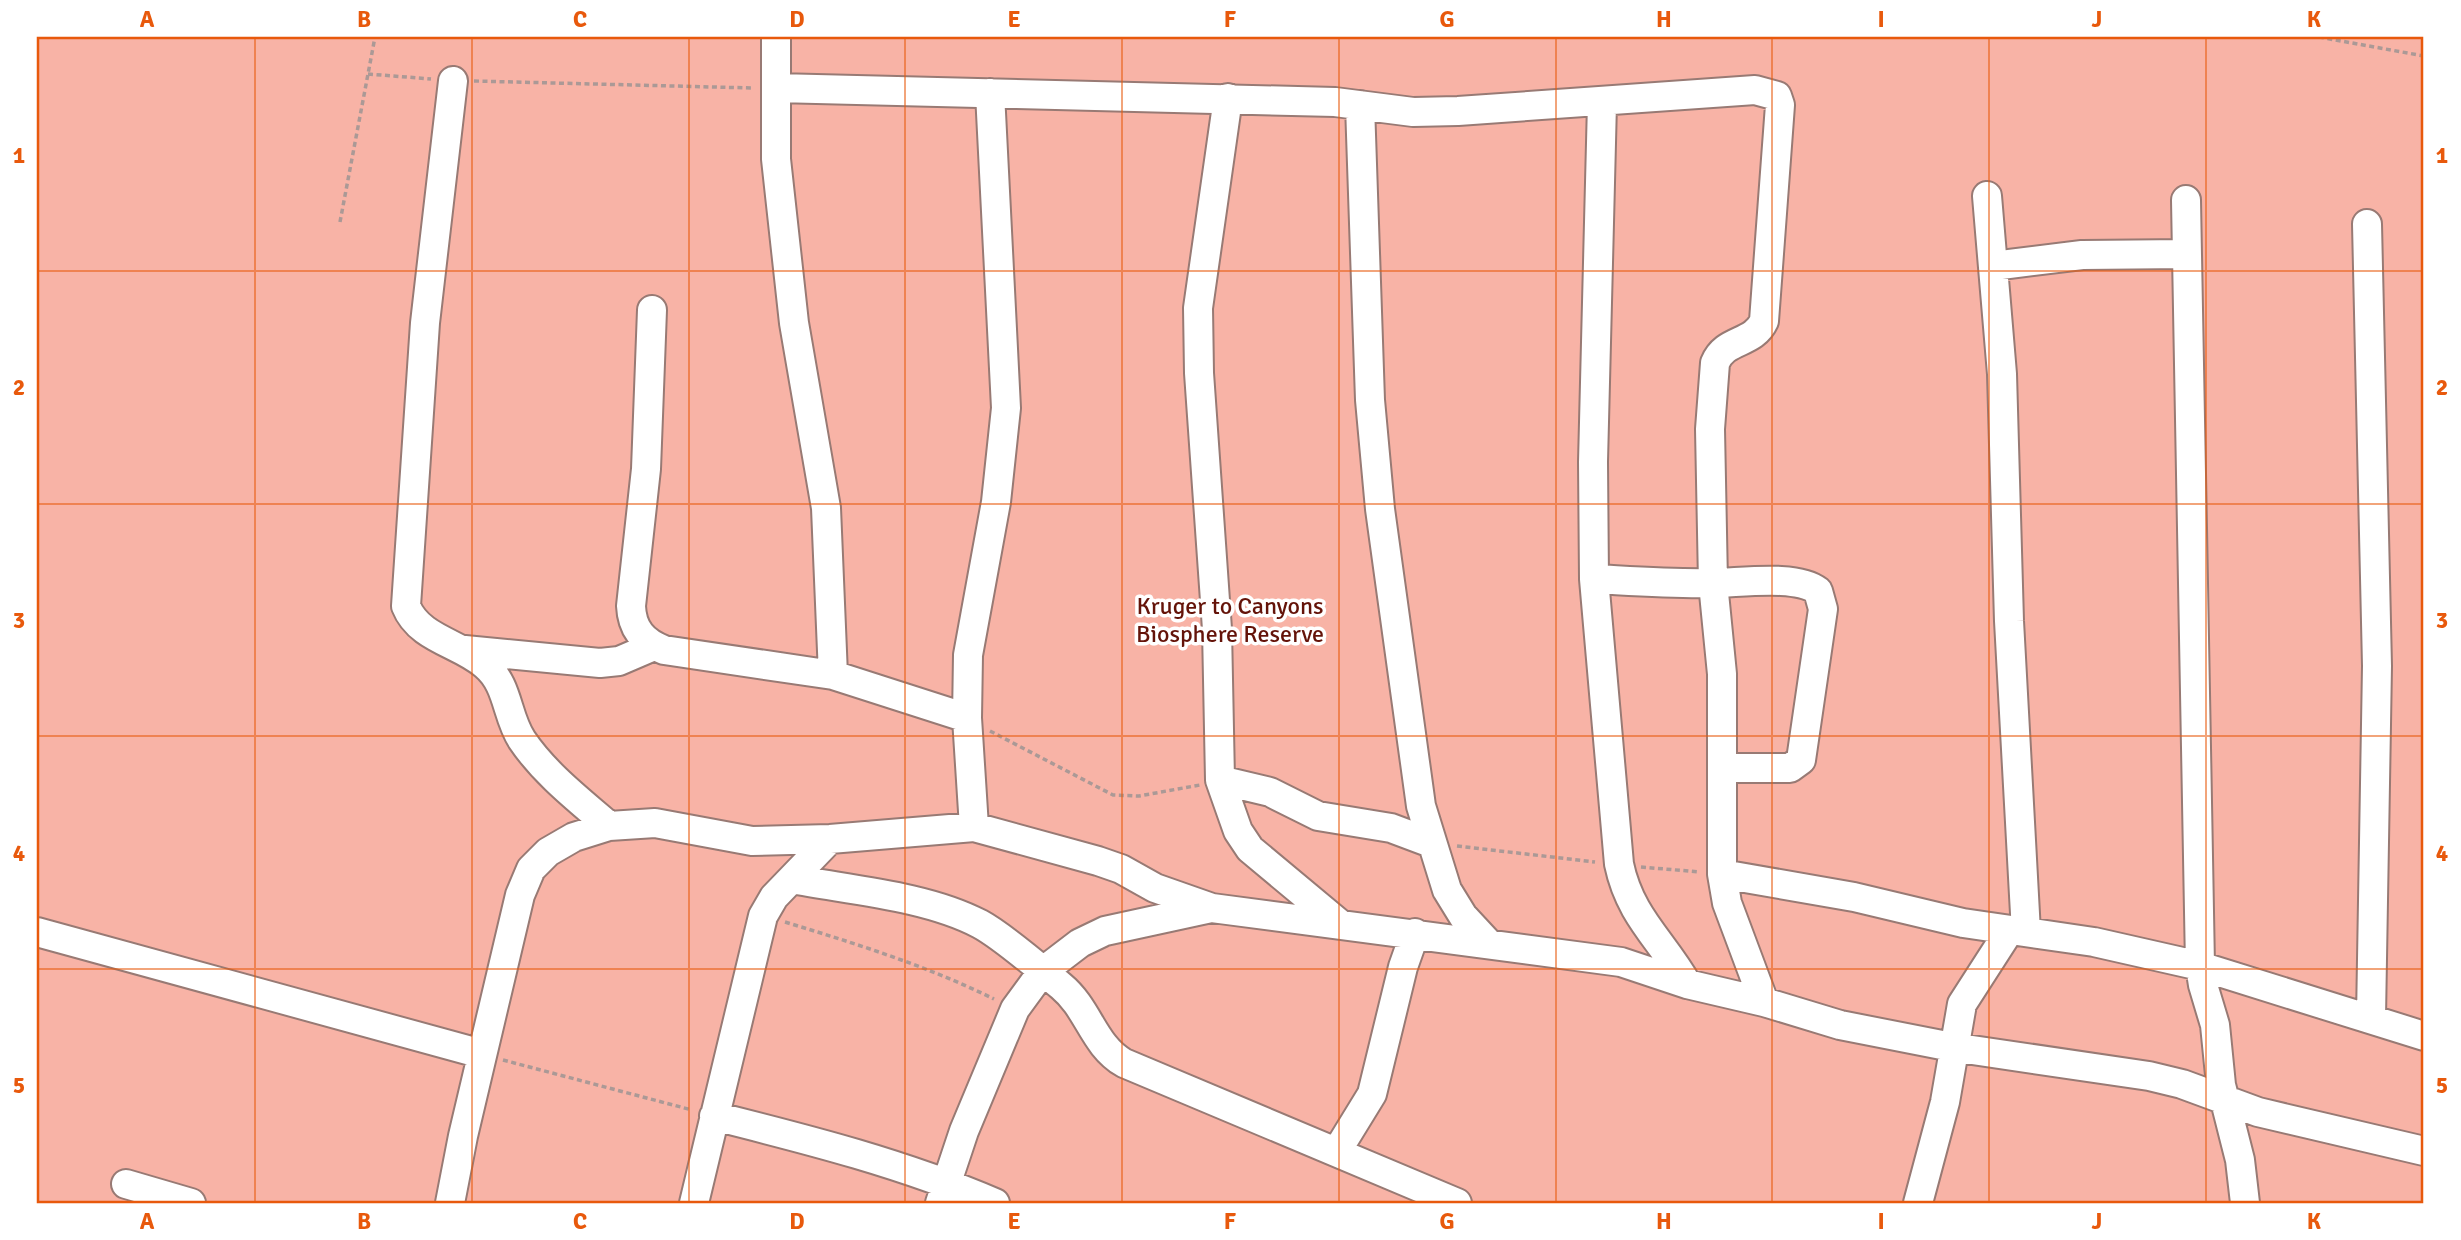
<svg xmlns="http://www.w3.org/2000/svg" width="2461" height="1240" font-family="Signika,sans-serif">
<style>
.green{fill:#f8b3a6}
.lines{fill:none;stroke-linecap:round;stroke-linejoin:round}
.minor-casing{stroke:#987a74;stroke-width:32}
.path{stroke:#ab9996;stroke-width:3.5;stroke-dasharray:5 3.5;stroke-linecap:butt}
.minor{stroke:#fff;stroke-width:28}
.grid{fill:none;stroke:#e8590c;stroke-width:2;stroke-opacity:0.55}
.labels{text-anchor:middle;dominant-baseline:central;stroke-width:7;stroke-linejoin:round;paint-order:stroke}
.park-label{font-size:24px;fill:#641309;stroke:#fff}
.neatline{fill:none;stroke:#e8590c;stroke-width:2.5}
.grid-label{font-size:23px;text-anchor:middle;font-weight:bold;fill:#e8590c}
</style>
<rect width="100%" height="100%" fill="#ffeae6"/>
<!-- green -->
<path class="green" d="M37,37H2424V1203H37Z"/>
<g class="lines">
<defs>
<path id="minor" d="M776,37V159L794,323L826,508L833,675
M453,81L425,323L406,606C419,639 460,643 485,665C509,685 506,716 522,740C545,774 579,800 609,826
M776,88L1335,102L1413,112L1458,111L1755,90L1777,96L1780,105L1764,321C1753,345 1725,338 1715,363L1710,429L1713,583L1722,674V874L1727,903L1764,1002
M1228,98L1198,308L1199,373L1217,629L1220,780L1238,831L1250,849L1340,924
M1602,103L1593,462L1594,579L1619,864C1630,917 1662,940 1687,984
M1360,105L1370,400L1380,509L1421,806L1447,890L1463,916L1489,944
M1987,196L2002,374L2009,621L2026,932
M2186,200L2200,966L2203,985L2215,1025L2221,1085L2240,1160L2245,1203
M2367,224L2377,666L2371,1018
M1993,266L2082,255L2186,254
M652,310L646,469L631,606C632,629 643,642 664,650L833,675L967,718
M1594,579C1633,581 1673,584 1713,583C1739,583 1797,574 1818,591L1823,609L1801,760L1790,768H1722
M465,650L600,663L619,661L654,646
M1220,780L1270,792L1318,816L1391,828L1431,843
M974,827L967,718L968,655L996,502L1006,408L990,93
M1722,874L1854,897L1963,923L2094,942L2200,966L2424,1036
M792,879C850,890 927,896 980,924C1004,937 1039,968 1061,986C1089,1009 1093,1045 1124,1063L1457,1203
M37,932L482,1054
M714,1116C810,1140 904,1164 995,1203
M1337,1151L1372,1094L1403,967L1415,933
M126,1184L191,1203
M450,1203L463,1136L520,895L531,869L548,852L574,837L609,826L655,823L752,841L830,839L974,827L1098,861L1121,869L1155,888L1212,908L1621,962L1687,984L1764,1002L1840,1025L1952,1047L2149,1076L2182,1084L2258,1112L2424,1151
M694,1203L763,916L774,897L830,839
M940,1203L964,1131L1015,1009L1042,972L1080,943L1105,931L1211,908
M1918,1203L1945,1102L1962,1004L2009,931"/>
</defs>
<!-- minor casing -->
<use href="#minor" class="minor-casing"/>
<!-- path -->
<path class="path" d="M2319,37L2424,56
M368,74L431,79
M474,81L753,88
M340,222L375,37
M990,731L1113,795L1139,796L1200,785
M1457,846L1595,862
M1641,867L1700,872
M785,922C857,944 927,966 994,999
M503,1060L692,1110"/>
<!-- minor -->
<use href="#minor" class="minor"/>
</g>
<!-- grid -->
<path class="grid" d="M255,37V1203M472,37V1203M689,37V1203M905,37V1203M1122,37V1203M1339,37V1203M1556,37V1203M1772,37V1203M1989,37V1203M2206,37V1203M37,271H2424M37,504H2424M37,736H2424M37,969H2424"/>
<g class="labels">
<!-- park labels -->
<g class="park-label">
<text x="1230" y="606">Kruger to Canyons<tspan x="1230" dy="28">Biosphere Reserve</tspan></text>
</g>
</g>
<!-- border -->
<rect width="2461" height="1240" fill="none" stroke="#ffffff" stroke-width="77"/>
<rect x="38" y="38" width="2384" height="1164" class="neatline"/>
<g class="grid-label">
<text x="147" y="27">A</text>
<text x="364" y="27">B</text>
<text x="580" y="27">C</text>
<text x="797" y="27">D</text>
<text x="1014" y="27">E</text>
<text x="1230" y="27">F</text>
<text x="1447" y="27">G</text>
<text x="1664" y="27">H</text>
<text x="1881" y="27">I</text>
<text x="2097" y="27">J</text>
<text x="2314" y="27">K</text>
<text x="19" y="163">1</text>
<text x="2442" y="163">1</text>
<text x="19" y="395">2</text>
<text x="2442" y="395">2</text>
<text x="19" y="628">3</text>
<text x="2442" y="628">3</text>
<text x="19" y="861">4</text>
<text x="2442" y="861">4</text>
<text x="19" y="1093">5</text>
<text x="2442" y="1093">5</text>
<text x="147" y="1229">A</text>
<text x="364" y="1229">B</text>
<text x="580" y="1229">C</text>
<text x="797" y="1229">D</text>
<text x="1014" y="1229">E</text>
<text x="1230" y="1229">F</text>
<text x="1447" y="1229">G</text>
<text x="1664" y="1229">H</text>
<text x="1881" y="1229">I</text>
<text x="2097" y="1229">J</text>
<text x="2314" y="1229">K</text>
</g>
</svg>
